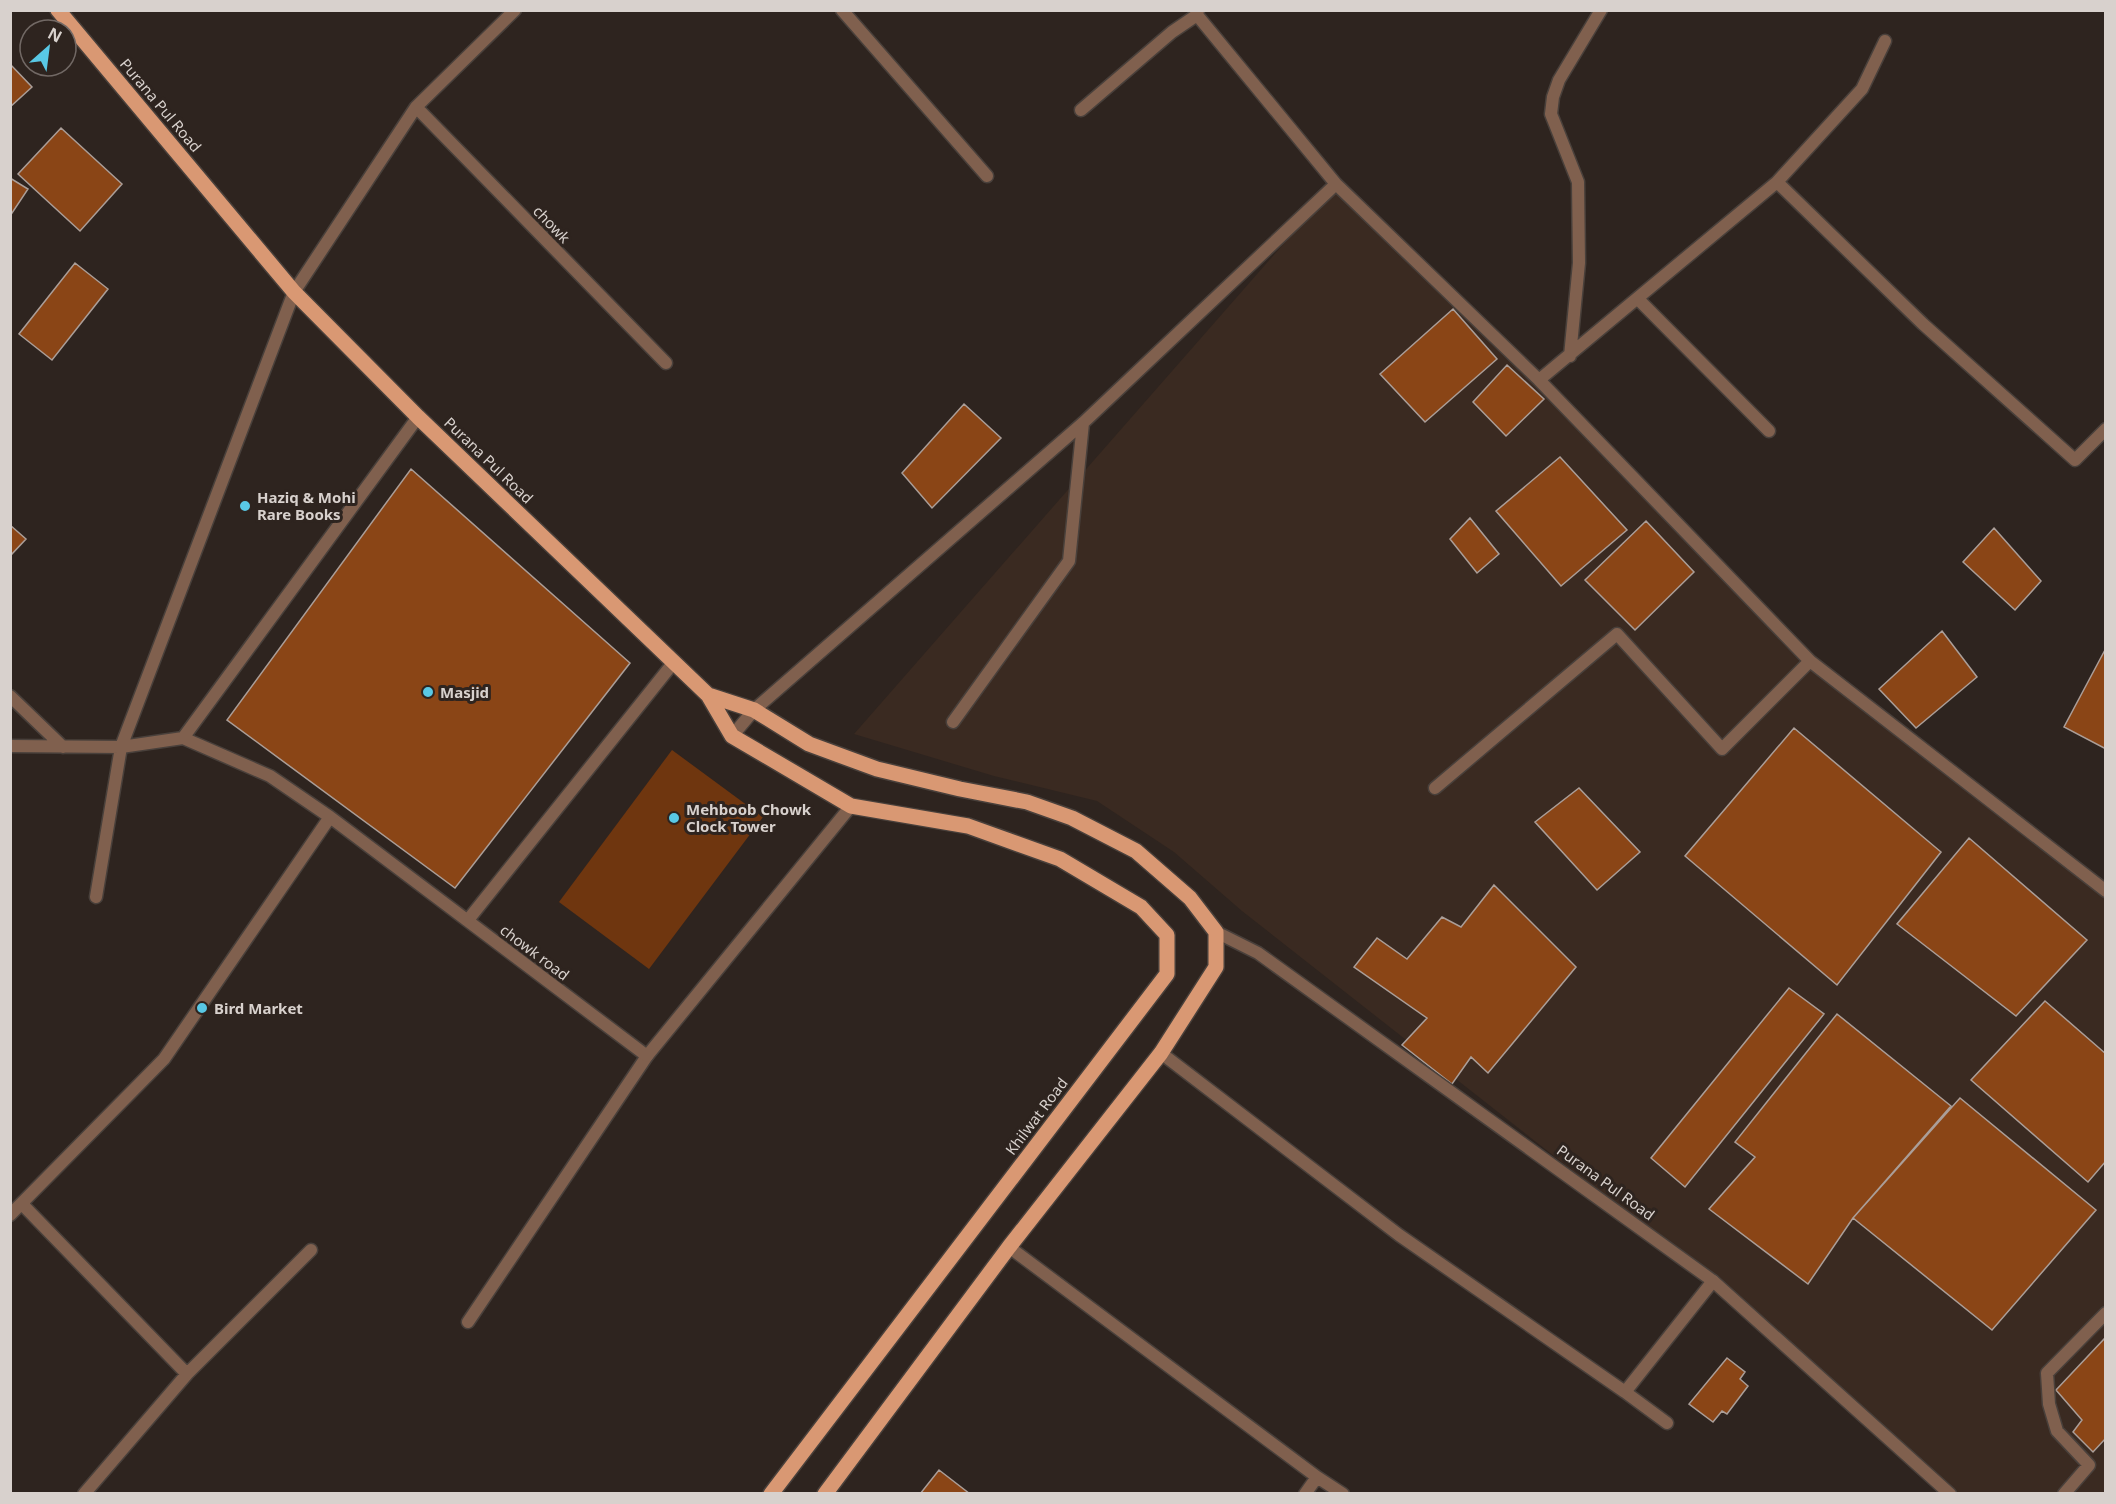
<svg xmlns="http://www.w3.org/2000/svg" width="2116" height="1504" font-family="'Noto Sans',sans-serif">
<style>
.built{fill:#3a2a21}
.green{fill:#6f360f}
.building{fill:#8a4516;stroke:#ab9e98;stroke-width:1.5}
.lines{fill:none;stroke-linecap:round;stroke-linejoin:round}
.lane-casing{stroke:#49403b;stroke-width:15}
.street-casing{stroke:#49403b;stroke-width:15}
.primary-casing{stroke:#49403b;stroke-width:18}
.lane{stroke:#80604e;stroke-width:12}
.street{stroke:#80604e;stroke-width:12}
.primary{stroke:#d99873;stroke-width:15}
.poi-dot{fill:#59c8e5;stroke:#2e241f;stroke-width:2}
.labels{text-anchor:middle;dominant-baseline:central;stroke-width:6;stroke-linejoin:round;paint-order:stroke}
.street-label{font-size:15px;fill:#d8d1cd;stroke:#2e241f}
.poi-label{font-size:15px;font-weight:bold;fill:#d8d1cd;stroke:#2e241f;text-anchor:start}
</style>
<rect width="100%" height="100%" fill="#2e241f"/>
<!-- built -->
<path class="built" d="M1336,184L1810,661L2105,891V1493H1951L1713,1281L1242,911L1174,852L1097,801L994,776L854,734Z"/>
<!-- green -->
<path class="green" d="M672,750L763,817L649,969L559,902Z"/>
<!-- building -->
<path class="building" d="M10,64L32,87L10,107Z
M61,128L122,184L80,231L18,174Z
M10,178L28,189L10,216Z
M75,263L108,289L52,360L19,334Z
M1453,309L1497,359L1425,422L1380,374Z
M1507,365L1544,399L1506,436L1473,402Z
M964,404L1001,438L932,508L902,473Z
M1560,457L1627,530L1561,586L1496,511Z
M411,469L630,663L455,888L227,720Z
M1470,518L1499,554L1477,573L1450,539Z
M1646,521L1694,572L1635,630L1585,580Z
M10,525L26,539L10,556Z
M1994,528L2041,581L2015,610L1963,562Z
M1942,631L1977,677L1916,728L1879,689Z
M2106,648V749L2064,727Z
M1794,728L1941,852L1837,985L1685,856Z
M1579,788L1640,852L1597,890L1535,822Z
M1969,838L2087,940L2016,1016L1897,924Z
M1494,885L1576,967L1488,1073L1471,1057L1452,1084L1402,1045L1427,1018L1354,967L1377,938L1407,959L1442,917L1461,927Z
M1789,988L1824,1014L1685,1187L1651,1158Z
M2045,1001L2106,1054V1161L2088,1182L1971,1080Z
M1837,1014L1951,1106L1853,1218L1808,1284L1709,1209L1755,1157L1735,1142Z
M1960,1098L2096,1210L1992,1330L1853,1218Z
M2106,1337V1438L2093,1452L2073,1432L2082,1420L2056,1390Z
M1727,1358L1745,1372L1740,1379L1748,1386L1727,1414L1722,1411L1713,1422L1689,1404Z
M939,1470L970,1494H920Z"/>
<g class="lines">
<defs>
<path id="lane" d="M1161,1053L1399,1235L1625,1392
M468,1322L647,1056
M1667,1423L1625,1392L1713,1281"/>
<path id="street" d="M842,10L987,176
M1198,10L1197,15L1336,184L1539,380L1810,661L2106,891
M416,107L666,363
M1081,110L1172,32L1197,15
M1777,182L1923,324L2075,460L2106,429
M1638,299L1769,431
M1570,356L1579,263L1578,182L1551,114L1553,97L1559,80L1601,10
M1539,380L1777,182L1862,89L1885,41
M10,696L63,747
M953,722L1069,561L1083,423
M732,736L754,710L1083,423L1336,184
M183,738L418,417
M10,746L121,747L294,292L416,107L515,10
M1435,788L1617,634L1722,749L1810,661
M96,897L121,747L183,738L270,776L330,817L647,1056L851,806
M468,920L674,662
M1216,932L1258,953L1713,1281L1950,1494
M22,1204L187,1374
M10,1215L164,1059L330,817
M1009,1247L1317,1477L1343,1494
M84,1494L187,1374L311,1250
M1305,1494L1317,1477
M2064,1494L2089,1465L2057,1431L2049,1404L2047,1373L2106,1313"/>
<path id="primary" d="M58,10L294,292L418,417L708,695L732,736L851,806L968,826L1060,859L1141,907L1167,935V974L771,1494
M708,695L754,710L809,744L877,769L960,789L1027,802L1072,818L1136,851L1190,898L1216,932V967L1161,1053L1009,1247L825,1494"/>
</defs>
<!-- lane casing -->
<use href="#lane" class="lane-casing"/>
<!-- street casing -->
<use href="#street" class="street-casing"/>
<!-- primary casing -->
<use href="#primary" class="primary-casing"/>
<!-- lane -->
<use href="#lane" class="lane"/>
<!-- street -->
<use href="#street" class="street"/>
<!-- primary -->
<use href="#primary" class="primary"/>
</g>
<!-- markers -->
<g class="poi-dot">
<circle cx="245" cy="506" r="6"/>
<circle cx="428" cy="692" r="6"/>
<circle cx="674" cy="818" r="6"/>
<circle cx="202" cy="1008" r="6"/>
</g>
<g class="labels">
<!-- street labels -->
<g class="street-label">
<text transform="translate(161 105) rotate(50)">Purana Pul Road</text>
<text transform="translate(552 224) rotate(46)">chowk</text>
<text transform="translate(489 460) rotate(44)">Purana Pul Road</text>
<text transform="translate(535 952) rotate(37)">chowk road</text>
<text transform="translate(1036 1116) rotate(-53)">Khilwat Road</text>
<text transform="translate(1606 1182) rotate(36)">Purana Pul Road</text>
</g>
<!-- poi labels -->
<g class="poi-label">
<text x="257" y="497">Haziq &amp; Mohi<tspan x="257" dy="17">Rare Books</tspan></text>
<text x="440" y="692">Masjid</text>
<text x="686" y="809">Mehboob Chowk<tspan x="686" dy="17">Clock Tower</tspan></text>
<text x="214" y="1008">Bird Market</text>
</g>
</g>
<!-- border -->
<rect width="2116" height="1504" fill="none" stroke="#d8d1cd" stroke-width="24"/>
<!-- north arrow -->
<g transform="translate(48 48) rotate(28)"><circle r="28" fill="#2e241f" stroke="#726965" stroke-width="1.5"/>
<path d="M0-4.5L10 22L0 15L-10 22Z" fill="#59c8e5"/>
<text y="-9" font-size="16" font-weight="bold" text-anchor="middle" fill="#d8d1cd">N</text>
</g>
</svg>
